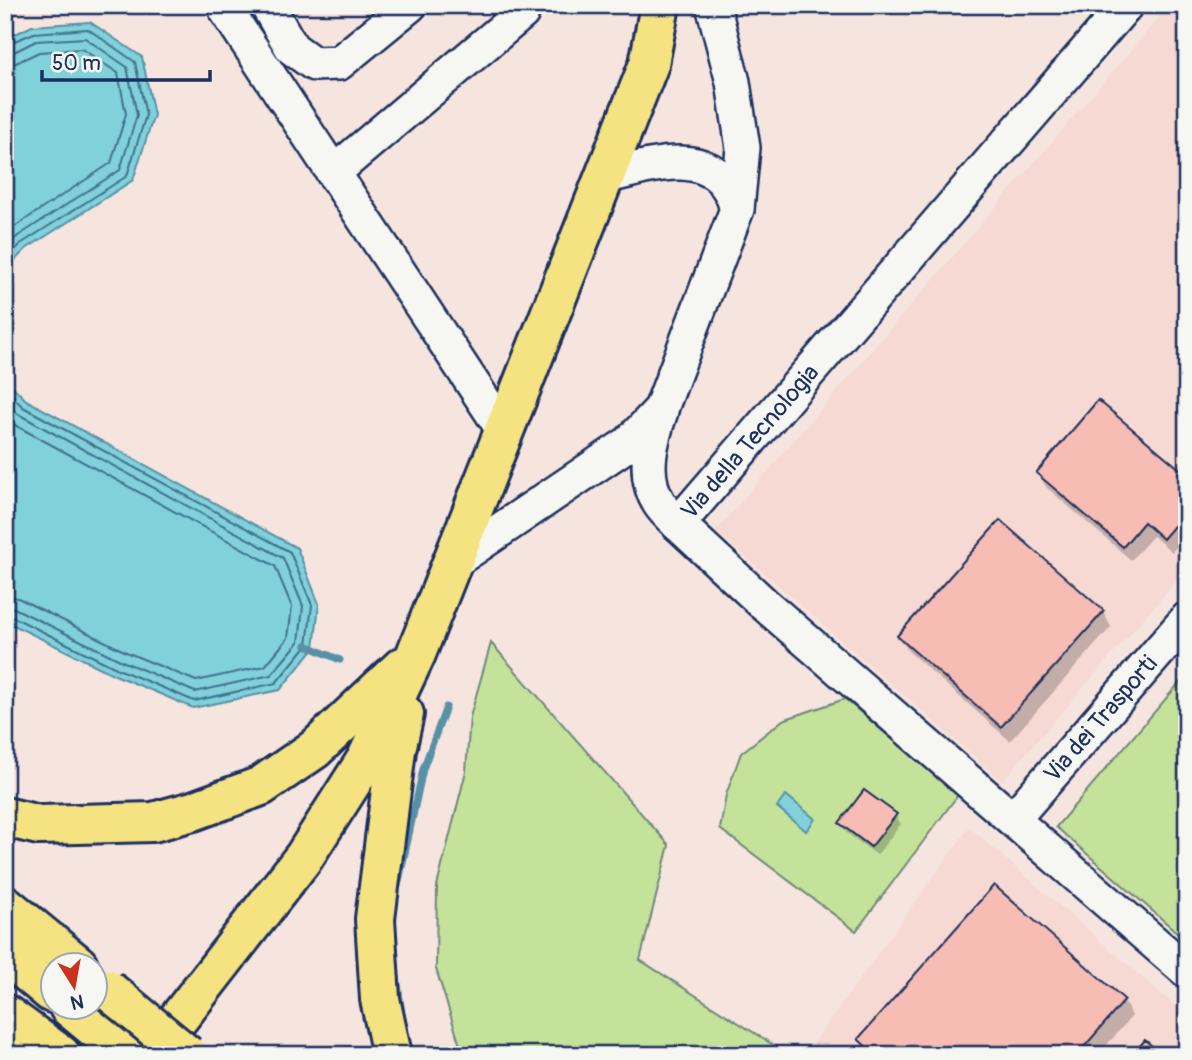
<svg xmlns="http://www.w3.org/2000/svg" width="1192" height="1060" font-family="Pangolin,sans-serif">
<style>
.built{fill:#f6d9d2}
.green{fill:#c5e29a;stroke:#70887c;stroke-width:2;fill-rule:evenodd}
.water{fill:#80d1d9;stroke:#5890a8;stroke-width:2}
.shadow{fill:#0003}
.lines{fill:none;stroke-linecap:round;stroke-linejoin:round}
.shore{stroke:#43708f;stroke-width:2}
.stream{stroke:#5890a8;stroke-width:7}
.building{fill:#f7bcb3;stroke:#1b2f5e;stroke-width:2}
.minor-casing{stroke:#1b2f5e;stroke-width:38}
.highway-casing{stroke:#1b2f5e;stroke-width:44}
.minor{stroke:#f6f6f2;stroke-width:33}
.highway{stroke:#f5e382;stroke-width:38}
.highway-bridge-casing{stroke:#1b2f5e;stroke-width:44;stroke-linecap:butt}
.highway-bridge{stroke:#f5e382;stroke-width:38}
.labels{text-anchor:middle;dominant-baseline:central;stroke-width:5;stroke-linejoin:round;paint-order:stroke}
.street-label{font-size:24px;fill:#1b2f5e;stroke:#f6f6f2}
</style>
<rect width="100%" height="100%" fill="#f6e5df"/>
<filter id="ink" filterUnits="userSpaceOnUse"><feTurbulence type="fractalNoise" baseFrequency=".0143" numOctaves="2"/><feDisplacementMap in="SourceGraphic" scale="14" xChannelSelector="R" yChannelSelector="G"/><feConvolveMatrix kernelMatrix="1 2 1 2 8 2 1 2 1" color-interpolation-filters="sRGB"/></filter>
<g filter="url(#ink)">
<!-- built -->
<path class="built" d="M1170,5H1187V569L1002,781L716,531Z
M969,827L1187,1016V1055H805Z"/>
<!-- green -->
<path class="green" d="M491,643L669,845L640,960L789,1055H463L436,969L437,886L466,771L470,717Z
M1187,674V941L1056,827Z
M845,699L958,795L856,931L720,829L726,795L741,753L783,720ZM864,790L896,814L871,847L840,823Z"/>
<!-- water -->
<path class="water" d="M90,22L142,57L154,115L133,180L26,249L5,270V39L32,26Z
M5,379L26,400L297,548L319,604L314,648L280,690L193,708L115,675L5,621Z
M786,795L815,819L806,831L777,807Z"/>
<!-- shadow -->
<path class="shadow" d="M1038,473L1187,478V535L1172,552L1153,536L1131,560L1046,487Z
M1103,612L1111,627L1010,741L908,651L899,636Z
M895,815L901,824L877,855L847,833L841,823Z
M1124,1001L1132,1016L1098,1055H869L860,1040Z"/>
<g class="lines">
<!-- shore -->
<path class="shore" d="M5,45L34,33L88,29L135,62L146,115L127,176L22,243L5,260
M5,54L14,52L36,41L85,38L127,67L137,115L120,170L18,236L5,248
M5,64L16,63L39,52L82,49L118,73L126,114L111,163L5,233
M5,389L23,407L290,552L312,605L307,645L276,683L194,701L118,669L11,616L5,615
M5,402L18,414L283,558L303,606L299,642L271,675L195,692L122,661L14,608L5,606
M5,417L13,424L275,566L292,607L288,638L265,666L196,681L126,652L18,598L5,596"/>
<!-- stream -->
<path class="stream" d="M306,645L340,660
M398,886L423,769L446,707
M397,977L402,1014
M406,1040L414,1055"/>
</g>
<!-- building -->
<path class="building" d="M1098,400L1187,475V511L1163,539L1144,522L1123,547L1036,473Z
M1000,520L1104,611L1001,727L897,636Z
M864,790L897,814L871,847L839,823Z
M994,885L1125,1000L1077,1055H875L858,1039Z
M1145,1040L1163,1055H1132Z"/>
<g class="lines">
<defs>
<g id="minor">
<path d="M225,5L226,10L504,431"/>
<path d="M267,5L292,48L314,64L339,63L410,5"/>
<path d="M1126,5L678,524L763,603L1187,971"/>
<path d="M333,173L522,13"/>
<path d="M604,177C643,168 703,145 729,189C733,195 735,203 737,209"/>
<path d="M661,411C651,440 641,475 659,503C664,511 672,518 678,524"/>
<path d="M453,562L629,443L661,409L737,209L743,148L733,82L713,5"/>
<path id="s1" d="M1013,819L1187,619"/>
</g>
<path id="highway" d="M5,817L39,825L153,822L193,811L261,786L315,749L402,667
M5,905L78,965
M5,954L52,993
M69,1007L127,1055
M5,1014L61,1055
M150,1055L304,857L366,760L416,654L649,64L660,5
M392,1055L380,999L375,919L396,750L404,714"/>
</defs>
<!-- minor casing -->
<use href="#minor" class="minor-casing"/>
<!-- highway casing -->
<use href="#highway" class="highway-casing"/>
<!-- minor -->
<use href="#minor" class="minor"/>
<!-- highway -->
<use href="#highway" class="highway"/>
<defs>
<path id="highway-bridge" d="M107,989L187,1055"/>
</defs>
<!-- highway-bridge casing -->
<use href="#highway-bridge" class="highway-bridge-casing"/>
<!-- highway-bridge -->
<use href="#highway-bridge" class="highway-bridge"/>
</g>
</g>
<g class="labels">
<!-- street labels -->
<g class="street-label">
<text transform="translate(750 442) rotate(-49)">Via della Tecnologia</text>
<text stroke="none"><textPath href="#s1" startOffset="133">Via dei Trasporti</textPath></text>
</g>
</g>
<!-- margin -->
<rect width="1192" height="1060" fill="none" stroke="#f6f6f2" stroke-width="28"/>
<rect x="14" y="14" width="1164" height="1032" fill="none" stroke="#1b2f5e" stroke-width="2.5" filter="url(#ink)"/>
<!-- north arrow -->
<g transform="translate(74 986) rotate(169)"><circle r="33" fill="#f6f6f2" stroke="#9ea6b7" stroke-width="2"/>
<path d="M0-5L12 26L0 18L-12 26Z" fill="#c8321e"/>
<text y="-10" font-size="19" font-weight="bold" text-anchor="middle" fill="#1b2f5e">N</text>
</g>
<!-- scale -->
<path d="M42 70v10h168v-10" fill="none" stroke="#1b2f5e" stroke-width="3.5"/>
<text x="52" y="70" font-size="21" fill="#1b2f5e" stroke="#f6f6f2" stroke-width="5" paint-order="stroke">50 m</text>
</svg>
